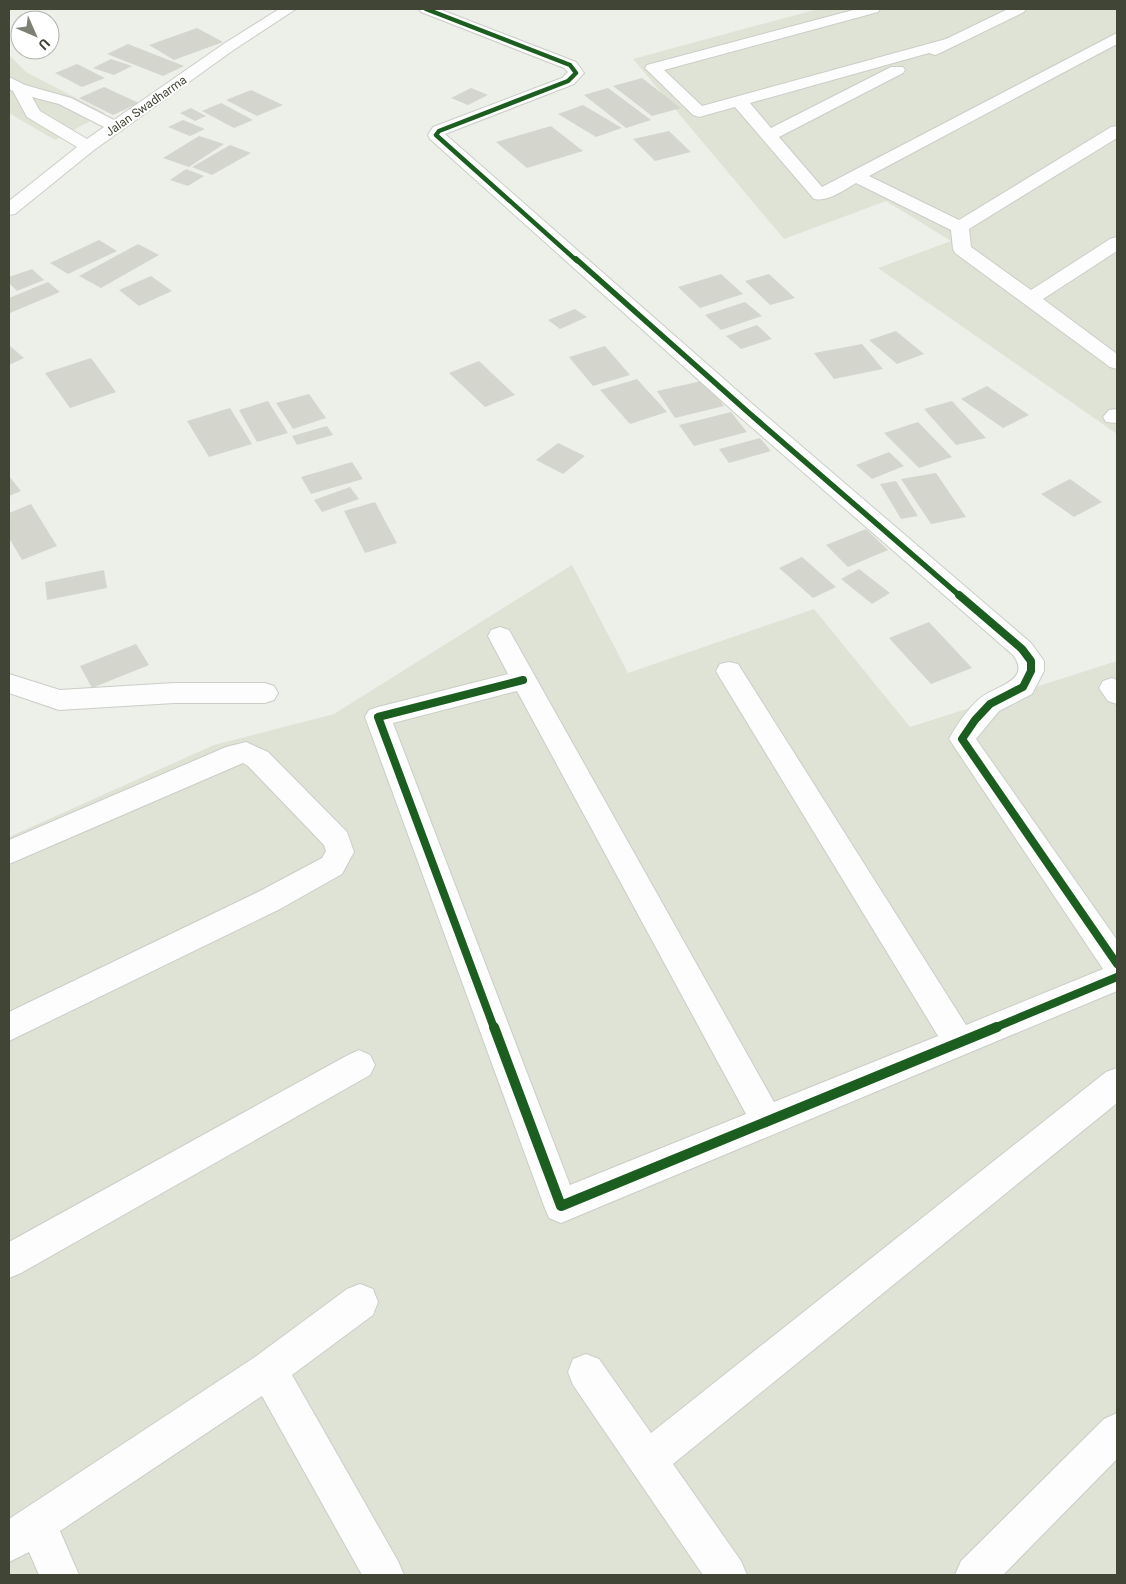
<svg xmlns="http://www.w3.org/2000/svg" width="1126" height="1584" font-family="Roboto,sans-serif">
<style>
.residential{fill:#dfe3d6}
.building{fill:#d4d6ce}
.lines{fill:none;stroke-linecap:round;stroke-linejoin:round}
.street-casing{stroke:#cbcdc7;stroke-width:2}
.street{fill:#fcfdfc;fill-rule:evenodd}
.cycleway-far3-casing{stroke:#fff;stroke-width:6}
.cycleway-far2-casing{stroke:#fff;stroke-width:8}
.cycleway-far1-casing{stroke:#fff;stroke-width:11}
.cycleway-casing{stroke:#fff;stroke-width:13}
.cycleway-far3{stroke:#1b5e20;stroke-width:4.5}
.cycleway-far2{stroke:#1b5e20;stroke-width:5.5}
.cycleway-far1{stroke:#1b5e20;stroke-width:8}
.cycleway{stroke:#1b5e20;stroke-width:10}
.labels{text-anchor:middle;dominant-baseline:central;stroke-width:4;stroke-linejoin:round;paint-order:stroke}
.far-street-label{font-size:12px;fill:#414535;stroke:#fff}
</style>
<rect width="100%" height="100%" fill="#edefe9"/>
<!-- residential -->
<path class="residential" d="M818,9H1117V434L878,268L951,241L886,201L784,239L633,59Z
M9,55L26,72L105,113L55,140L9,113Z
M572,565L628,673L814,609L910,727L1117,661V1575H9V837L214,745L334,714Z"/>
<!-- building -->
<path class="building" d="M197,28L223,42L174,60L149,45Z
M128,44L184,66L163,76L107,54Z
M111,59L132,66L114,75L93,68Z
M77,64L105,78L82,87L55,73Z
M642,78L681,108L652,116L613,86Z
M104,87L139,103L113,115L79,98Z
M471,88L488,95L468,105L451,98Z
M608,88L651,120L626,128L584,95Z
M251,90L283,105L257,116L226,100Z
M221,103L253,120L234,128L202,111Z
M583,105L622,128L596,137L558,114Z
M191,108L206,116L195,121L180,113Z
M183,120L205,129L190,136L168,127Z
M551,126L583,151L527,168L496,142Z
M669,131L691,152L655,161L633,139Z
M199,136L224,144L189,167L163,158Z
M230,145L251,153L212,175L192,167Z
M186,169L204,176L188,186L170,180Z
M99,240L117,251L68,274L50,263Z
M138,244L159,255L101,288L79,276Z
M32,269L44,280L17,291L9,283V277Z
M721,274L743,294L700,308L678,287Z
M769,274L795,298L770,305L745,281Z
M151,276L172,291L139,306L119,290Z
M48,282L60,292L10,313L9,311V298Z
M745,302L762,316L721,330L705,315Z
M575,309L587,317L560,329L548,320Z
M757,325L772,339L741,349L726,336Z
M896,331L924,354L897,364L869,340Z
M862,344L883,369L834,379L814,353Z
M9,345L24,358L9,365Z
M605,346L630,375L593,386L569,357Z
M91,358L116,392L70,408L45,373Z
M479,361L515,395L485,407L449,373Z
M637,379L667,412L630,424L600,390Z
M706,380L724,406L675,418L657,391Z
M987,386L1029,415L1003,428L961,399Z
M309,394L326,418L293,429L276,403Z
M268,401L288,433L257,442L239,410Z
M952,401L986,438L956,445L924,409Z
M230,408L252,444L209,457L187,421Z
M731,412L747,432L694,446L679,425Z
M918,422L952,457L919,468L884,433Z
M327,426L333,435L297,445L292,436Z
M760,438L771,451L729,463L719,449Z
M558,443L585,456L563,474L536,460Z
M889,452L904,466L872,479L856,465Z
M352,462L363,479L311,494L301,477Z
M936,473L966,517L931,524L901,479Z
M9,476L21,491L9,496Z
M1070,479L1102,502L1074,517L1041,494Z
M896,481L918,516L901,519L880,484Z
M350,487L359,499L322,512L314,500Z
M375,502L397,543L365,553L344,511Z
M31,504L57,546L22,560L9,538V513Z
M866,529L888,550L848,567L826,545Z
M802,557L836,587L813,598L779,568Z
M859,569L890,593L872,604L841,579Z
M104,570L107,588L47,600L45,582Z
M929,622L972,668L931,684L889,638Z
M136,644L149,665L92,688L80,666Z"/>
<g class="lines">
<defs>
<path id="street" d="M279,9H296L235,49L94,150L15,214L9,215V201L77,147L27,117L13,91L9,89V77L25,85L71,98L114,120L225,43ZM32,97L59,104L104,127L87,139L40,111Z
M419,9H439L576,62L584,73L574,84L445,134L757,408L1031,643L1044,661V671L1032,694L999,711L976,739L1117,940V991L561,1223L549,1218L544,1206L365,717L369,710L378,707L508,674L488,636L491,630L500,627L509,630L774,1102L938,1036L720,678L716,671L720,664L729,662L738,664L966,1025L1103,969L949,739C957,724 967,710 979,699C993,686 1033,682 1013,655L741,418L430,139L428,135L433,127L562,78L568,72L564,68L421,12ZM517,691L746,1114L570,1185L393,723Z
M857,9H880L878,12L664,70L702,106L946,39L1008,9H1026L1024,12L940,53L935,55L929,53L750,103L771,128L891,67H903L905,70L903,73L779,137L822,187L1117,33V44L869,176L959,220L1111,127L1117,126V138L969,229L971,247L1031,290L1110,239L1117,237V251L1043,299L1117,354V369L1110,367L955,253L953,249L951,230L856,183C844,190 828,202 814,199L735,107L699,117L693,115L645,68L647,65Z
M1117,409V423L1106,422L1103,417L1109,410Z
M9,674L60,690L174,683H265L274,686L278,693L274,700L265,703H174L59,710L9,693Z
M1112,678L1117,680V704L1108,701L1099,688L1103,681Z
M246,742L268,752L347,832L354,852L342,874L280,909L9,1041V1012L260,891L322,858L326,851L324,845L248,766L243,763L9,864V840L226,747Z
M359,1050L370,1055L375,1065L370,1075L21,1273L9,1278V1242L348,1055Z
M1117,1068V1103L673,1464L741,1561L747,1575H703L573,1385L568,1372L573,1359L586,1354L599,1359L651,1433L1106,1072Z
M360,1284L373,1289L378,1302L373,1315L292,1375L398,1561L404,1575H362L262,1396L60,1531L79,1575H39L29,1552L9,1562V1519L255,1357L347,1289Z
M1117,1413V1459L1003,1575H955L961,1561L1104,1419Z"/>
</defs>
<!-- street casing -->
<use href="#street" class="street-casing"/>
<!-- street -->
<use href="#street" class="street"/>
<defs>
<path id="cycleway-far3" d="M426,9L570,65L576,73L568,81L439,131L436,135L577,261"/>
<path id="cycleway-far2" d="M576,259L749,413L960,596"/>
<path id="cycleway-far1" d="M959,595L1022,649L1031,661V671L1023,687L990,704L975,720L962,739L1117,964
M494,1028L378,717L523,680
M994,1028L1117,977"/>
<path id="cycleway" d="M494,1027L561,1206L997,1027"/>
</defs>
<!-- cycleway-far3 casing -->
<use href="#cycleway-far3" class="cycleway-far3-casing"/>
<!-- cycleway-far2 casing -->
<use href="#cycleway-far2" class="cycleway-far2-casing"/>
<!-- cycleway-far1 casing -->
<use href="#cycleway-far1" class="cycleway-far1-casing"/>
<!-- cycleway casing -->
<use href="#cycleway" class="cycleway-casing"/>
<!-- cycleway-far3 -->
<use href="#cycleway-far3" class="cycleway-far3"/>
<!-- cycleway-far2 -->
<use href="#cycleway-far2" class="cycleway-far2"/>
<!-- cycleway-far1 -->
<use href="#cycleway-far1" class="cycleway-far1"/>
<!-- cycleway -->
<use href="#cycleway" class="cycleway"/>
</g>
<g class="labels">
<!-- far-street labels -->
<g class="far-street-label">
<text transform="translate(146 106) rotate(-35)">Jalan Swadharma</text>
</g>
</g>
<!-- border -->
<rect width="1126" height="1584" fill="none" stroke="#414535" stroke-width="20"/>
<!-- north arrow -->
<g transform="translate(35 35) rotate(135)"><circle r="24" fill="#ffffff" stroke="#b3b5ae"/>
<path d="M0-4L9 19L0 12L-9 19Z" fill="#7d8074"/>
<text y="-8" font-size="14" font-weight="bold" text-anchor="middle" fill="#414535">U</text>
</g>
</svg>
